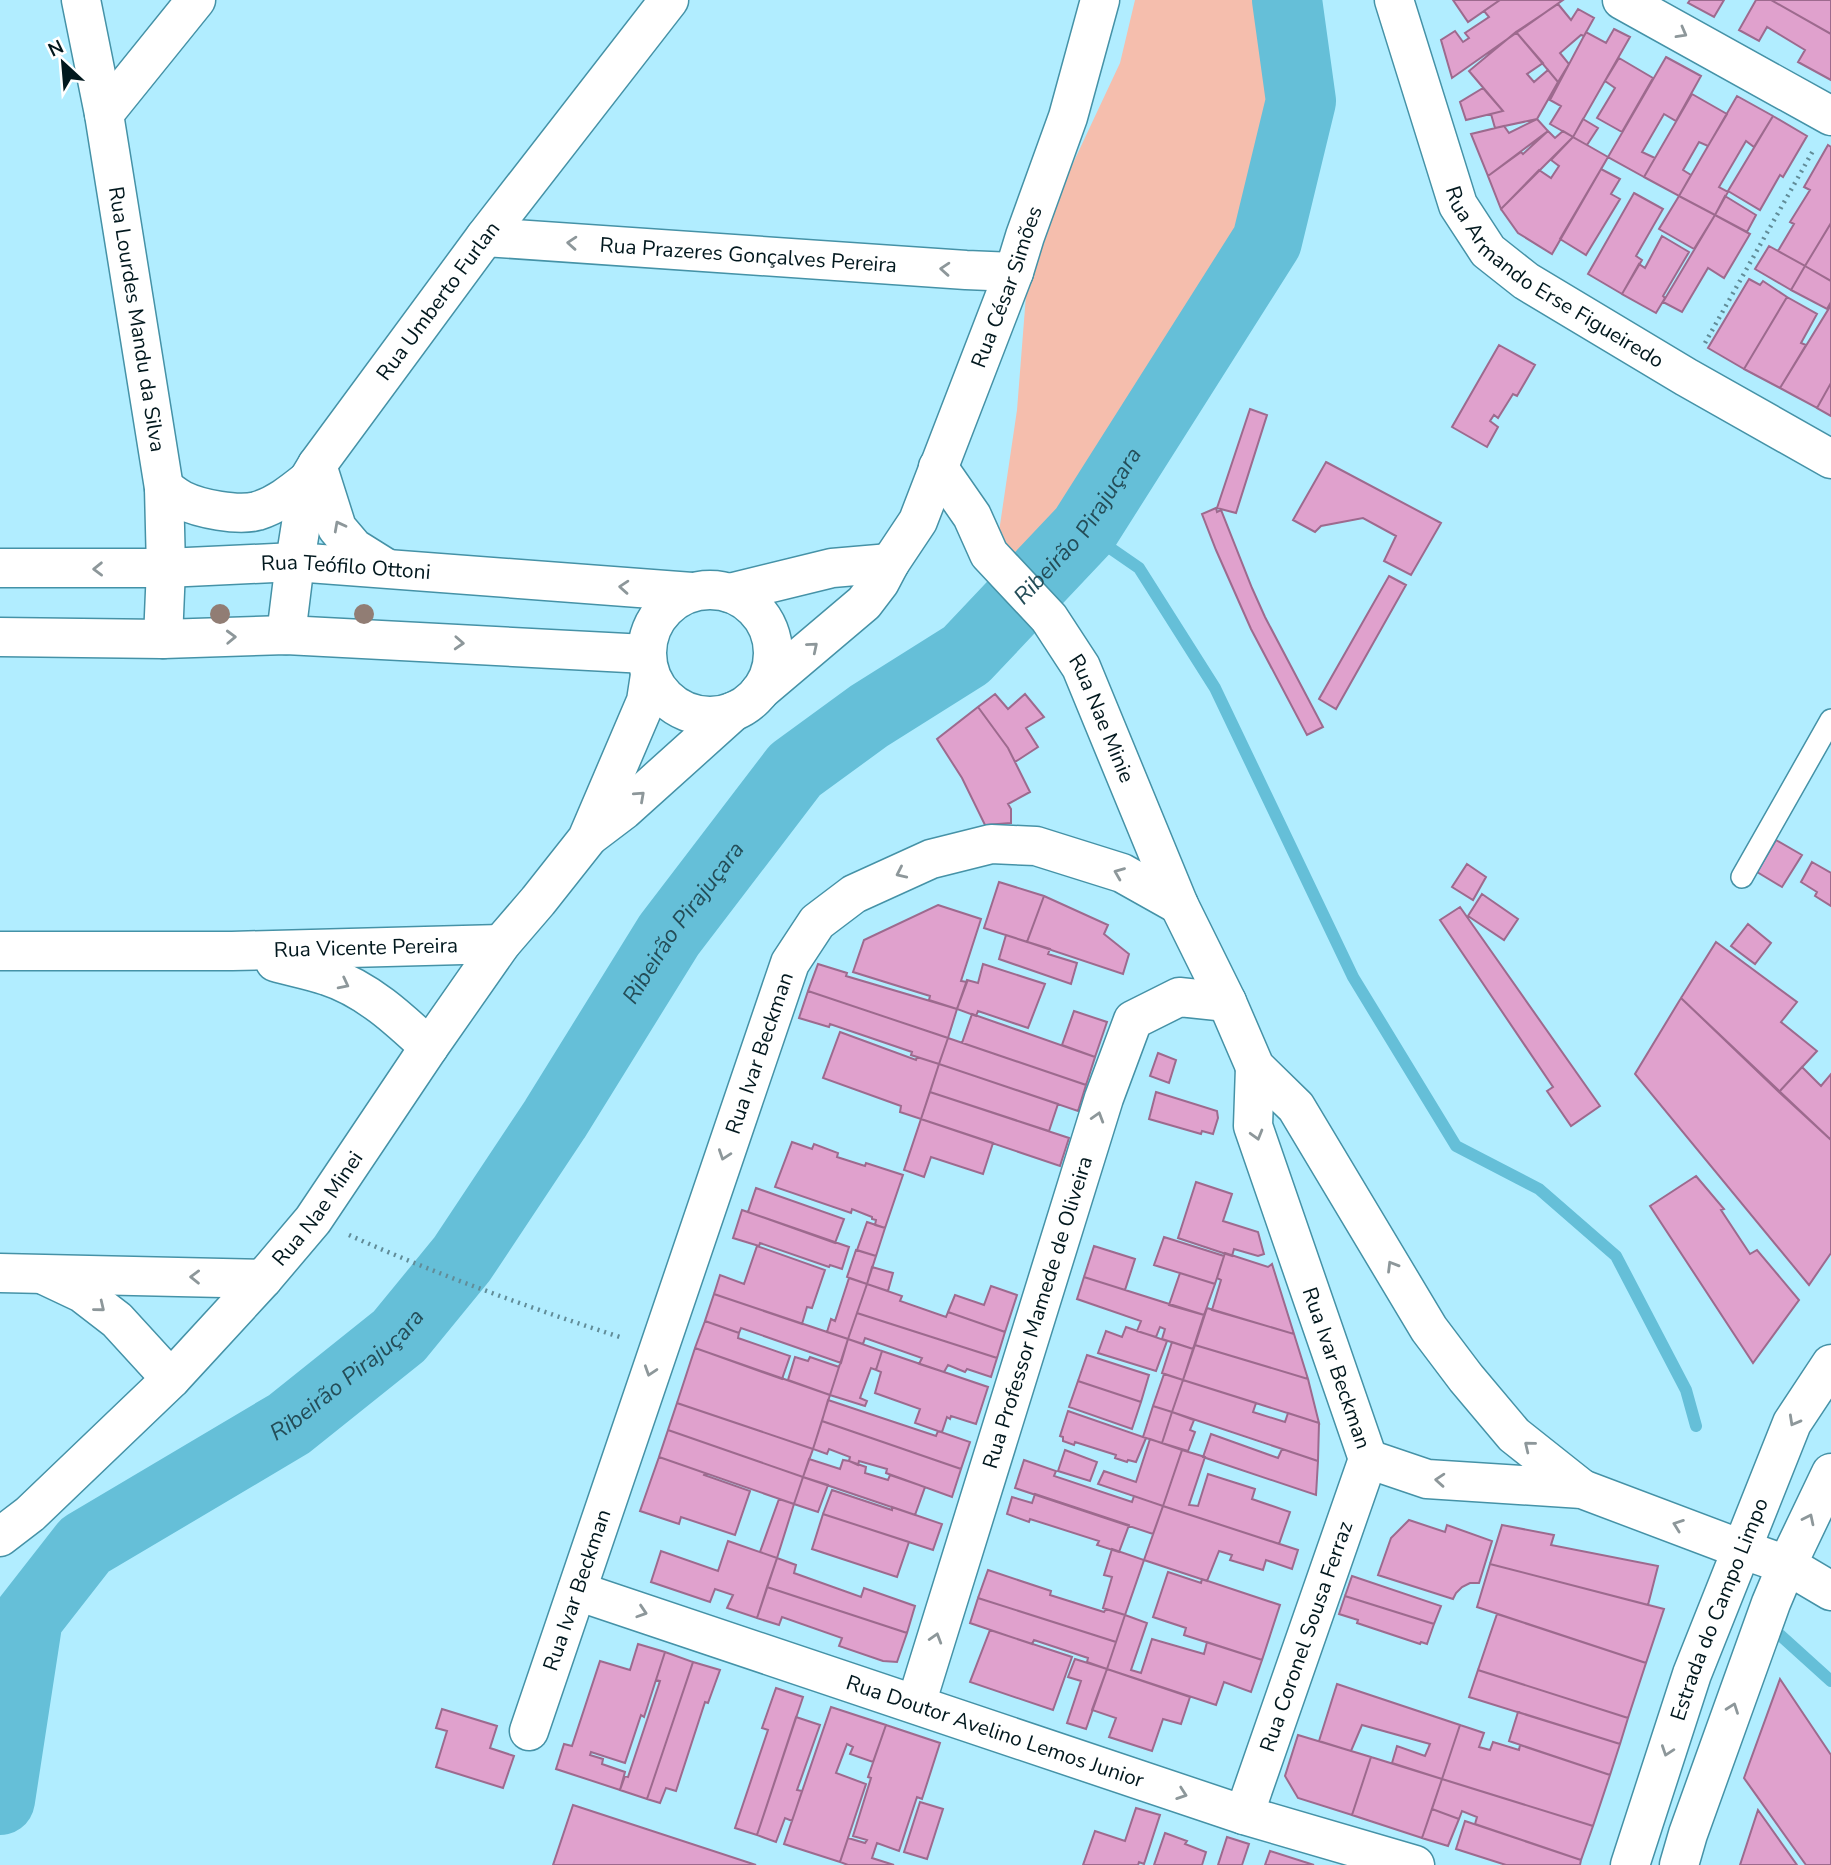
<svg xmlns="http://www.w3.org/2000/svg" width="1831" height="1865" font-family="'Nunito Sans',sans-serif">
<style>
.green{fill:#f5bead}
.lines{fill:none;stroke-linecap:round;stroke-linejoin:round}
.stream{stroke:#65bfd8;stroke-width:12}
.river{stroke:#65bfd8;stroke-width:70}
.building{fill:#e0a1cd;stroke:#9d6a8e;stroke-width:2}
.service-casing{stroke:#4592a7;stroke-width:24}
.minor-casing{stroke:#4592a7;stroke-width:41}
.tertiary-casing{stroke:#4592a7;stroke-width:41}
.primary-casing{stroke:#4592a7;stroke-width:41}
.path{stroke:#618c98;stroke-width:4.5;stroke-dasharray:2 5;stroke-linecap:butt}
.service{stroke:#fff;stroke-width:21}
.minor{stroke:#fff;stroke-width:38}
.tertiary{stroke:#fff;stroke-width:38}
.primary{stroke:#fff;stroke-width:38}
.tree{fill:#917d74}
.oneway{stroke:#8d979a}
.labels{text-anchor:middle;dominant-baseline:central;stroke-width:6;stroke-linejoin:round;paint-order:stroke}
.street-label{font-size:21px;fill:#02181e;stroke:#fff}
.water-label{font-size:23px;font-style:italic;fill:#244d58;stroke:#fff}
</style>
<rect width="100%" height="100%" fill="#b1edff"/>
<!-- green -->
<path class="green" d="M1135,0H1274L1275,42L1272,116L1233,296L1093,485L1042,574L996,552L1017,410L1029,257L1120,63Z"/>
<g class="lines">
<!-- stream -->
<path class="stream" d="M1084,530L1139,568L1215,688L1353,977L1456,1146L1539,1189L1616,1256L1686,1390L1696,1426
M1780,1635L1831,1681"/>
<!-- river -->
<path class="river" id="s1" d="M0,1800L28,1618L85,1545L289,1424L399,1336L462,1259L555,1119L669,935L795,770L869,716L966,655L1084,530L1267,241L1301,101L1287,0"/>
</g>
<!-- building -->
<path class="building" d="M1453,0H1500L1468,22Z
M1500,0H1563L1452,78L1441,40L1455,31L1463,42L1469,38L1465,33L1489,17L1484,11Z
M1690,0H1724L1714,17L1688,3Z
M1756,0H1771L1831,34V80L1798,62L1805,50L1767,27L1759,41L1739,30Z
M1771,0H1831V34Z
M1558,4L1571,20L1578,9L1594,18L1584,36L1581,35L1560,53L1569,64L1558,82L1516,32Z
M1614,29L1630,37L1573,137L1550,124L1561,106L1550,100L1586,32L1606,43Z
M1516,32L1543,63L1527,74L1534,82L1548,70L1558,82L1537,119L1495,128L1491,114L1503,111L1469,71Z
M1666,57L1701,76L1676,121L1664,114L1642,152L1655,158L1644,177L1608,157Z
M1619,58L1653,78L1622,132L1597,118L1615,88L1605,81Z
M1483,88L1503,111L1466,120L1460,102Z
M1692,94L1727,114L1708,146L1699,142L1683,170L1691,175L1679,196L1644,177Z
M1737,96L1773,116L1754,147L1746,141L1719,187L1728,192L1715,215L1679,196Z
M1773,116L1807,136L1783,177L1780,175L1760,210L1728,191Z
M1537,119L1548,131L1488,176L1471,134L1504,126L1509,133Z
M1583,119L1598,128L1587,145L1573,137Z
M1548,131L1555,138L1563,131L1573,137L1501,209L1488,176L1521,152L1523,154Z
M1573,137L1608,157L1552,254L1518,233L1501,209L1539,170L1551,178L1559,166L1551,160Z
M1828,145L1831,147V223L1805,266L1778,251L1794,224L1790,222L1810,190L1804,187Z
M1601,169L1620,179L1611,194L1620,199L1586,255L1560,239Z
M1634,193L1663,209L1636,256L1642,260L1622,294L1588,274Z
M1679,196L1715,215L1694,249L1659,229Z
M1725,196L1756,215L1747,232L1715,215Z
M1715,215L1750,234L1724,278L1708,268L1682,312L1663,302Z
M1831,223V281L1805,266Z
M1662,236L1689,252L1663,296L1665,298L1656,313L1622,294L1639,264L1645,268Z
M1769,246L1805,266L1791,290L1755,269Z
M1805,266L1831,281V302L1827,309L1791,290Z
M1749,279L1760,285L1763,281L1787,297L1744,369L1708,348Z
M1787,297L1817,314L1801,343L1806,345L1780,388L1744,369Z
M1831,305V383L1817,408L1780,388Z
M1499,345L1535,365L1517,396L1513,394L1498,418L1494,415L1490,421L1498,427L1487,447L1452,427Z
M1831,383V416L1817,408Z
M1250,409L1267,415L1236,513L1217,508Z
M1326,462L1441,523L1411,575L1384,561L1396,536L1363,518L1321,526L1315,532L1293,520Z
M1216,508L1217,512L1221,510L1252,588L1265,617L1323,727L1307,735L1251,629L1216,550L1202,514Z
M1389,576L1406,585L1336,709L1319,699Z
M995,694L1008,709L1025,694L1044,717L1026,728L1038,747L1015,762L1008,748L978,707Z
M978,707L1008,748L1030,792L1008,804L1011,809V823L985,825L962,778L937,739Z
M1776,840L1802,855L1782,887L1757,872Z
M1812,862L1831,873V906L1815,896L1817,892L1801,882Z
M1467,864L1486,877L1473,900L1452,887Z
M999,882L1044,896L1027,942L984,928Z
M1482,894L1518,919L1504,940L1468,916Z
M1044,896L1108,925L1104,934L1129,954L1123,974L1027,942Z
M938,905L981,919L961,981L967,982L957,1009L929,1000L930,996L853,972L864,940Z
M1460,907L1600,1106L1571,1126L1547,1091L1553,1087L1440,920Z
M1748,924L1771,943L1755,964L1731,946Z
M1006,935L1050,949L1048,954L1077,963L1071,984L999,959Z
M1716,942L1797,1002L1781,1022L1817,1051L1779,1092L1681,998Z
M818,964L847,973L846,976L957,1009L948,1038L808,991Z
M983,964L1045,984L1028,1028L978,1011L976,1016L957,1009L967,980L978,983Z
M808,991L948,1038L939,1064L911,1055L912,1052L830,1024L829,1027L799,1018Z
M1681,998L1831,1140V1253L1809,1285L1635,1074Z
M1074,1011L1107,1022L1095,1057L1062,1045Z
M972,1014L1095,1057L1086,1085L962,1043Z
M840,1032L916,1060L917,1057L939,1064L921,1119L900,1112L901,1106L823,1078Z
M948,1038L1086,1085L1078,1111L939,1064Z
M1158,1053L1176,1060L1169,1083L1150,1076Z
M939,1064L1058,1104L1049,1131L930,1092Z
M1802,1067L1821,1086L1831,1074V1137L1830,1139L1779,1092Z
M930,1092L1069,1138L1060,1166L921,1119Z
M1156,1092L1217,1111L1218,1118L1213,1134L1202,1131L1201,1134L1149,1119Z
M921,1119L993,1143L983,1174L931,1157L924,1177L904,1170Z
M792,1142L812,1149L814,1144L838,1153L837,1157L865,1166L866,1163L903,1175L885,1228L875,1225L876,1220L872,1219V1217L852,1209L851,1213L775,1187Z
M1696,1176L1724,1209L1721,1210L1750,1254L1757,1250L1799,1300L1753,1363L1650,1206Z
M1196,1182L1232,1194L1223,1221L1258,1232L1264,1254L1258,1256L1234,1249L1232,1256L1178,1238Z
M756,1188L844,1219L835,1243L748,1212Z
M742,1210L849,1247L842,1269L830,1265L829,1267L760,1243L759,1246L733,1238Z
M867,1222L885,1228L876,1256L857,1250Z
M1164,1237L1224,1256L1215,1284L1154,1265Z
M757,1246L825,1270L812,1308L807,1307L802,1324L714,1294L720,1275L744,1284Z
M1094,1246L1135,1259L1125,1290L1084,1277Z
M856,1250L876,1256L867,1284L847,1277Z
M1225,1253L1268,1267L1272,1264L1294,1334L1212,1310L1221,1280L1217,1278Z
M872,1267L893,1273L888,1291L867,1284Z
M1180,1273L1215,1284L1204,1315L1169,1305Z
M1084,1277L1204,1315L1193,1349L1162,1339L1165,1329L1160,1327L1156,1337L1137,1331L1141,1321L1077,1299Z
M849,1278L867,1284L848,1339L827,1332L831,1319L835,1321Z
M867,1284L902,1296L900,1301L946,1317L948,1312L1005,1332L997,1358L857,1313Z
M991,1286L1017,1295L1005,1332L948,1312L955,1295L984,1305Z
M714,1294L848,1339L841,1363L741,1328L739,1333L705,1321Z
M1207,1308L1294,1334L1308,1379L1195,1345Z
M857,1313L997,1358L991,1377L967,1369L965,1372L948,1365L944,1372L919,1364L922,1358L865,1338L863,1344L848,1339Z
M705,1321L739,1333L738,1338L790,1356L782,1379L695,1348Z
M1126,1327L1167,1341L1156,1371L1098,1353L1106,1331L1122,1337Z
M848,1339L882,1351L876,1370L871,1368L860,1398L867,1401L865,1406L830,1395Z
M1172,1342L1193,1349L1183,1380L1162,1373Z
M1195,1345L1308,1379L1319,1423L1183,1380Z
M695,1348L830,1395L813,1449L677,1403Z
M882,1351L988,1387L976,1424L951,1416L950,1419L947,1417L942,1432L938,1431L915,1423L920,1409L875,1393L881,1372L876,1370Z
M1087,1355L1149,1375L1141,1402L1078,1381Z
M795,1357L808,1361L810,1357L839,1367L830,1395L788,1380Z
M1164,1374L1183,1380L1172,1412L1153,1406Z
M1183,1380L1256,1403L1253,1412L1285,1422L1288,1413L1319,1423L1318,1461L1172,1412Z
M1078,1381L1141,1402L1132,1429L1069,1407Z
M828,1400L936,1436L938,1431L970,1442L961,1469L822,1421Z
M677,1403L813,1449L803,1477L668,1430Z
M1153,1406L1172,1412L1162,1443L1143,1437Z
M1068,1411L1146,1438L1136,1462L1128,1460L1127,1462L1115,1458L1116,1455L1075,1442L1074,1445L1063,1441V1437L1060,1436Z
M1172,1412L1194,1420L1190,1430L1195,1432L1188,1451L1162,1443Z
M822,1421L961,1469L952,1497L886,1473L887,1469L859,1461L858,1465L849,1461L850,1457L829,1449L827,1454L813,1449Z
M668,1430L803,1477L794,1504L659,1457Z
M1211,1434L1278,1458L1282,1449L1318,1461L1316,1495L1203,1457Z
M1150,1439L1182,1450L1163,1506L1098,1484L1104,1471L1136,1482Z
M1065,1450L1097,1462L1090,1481L1058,1471Z
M1182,1450L1205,1457L1189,1505L1198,1506L1208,1474L1255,1489L1252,1499L1290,1512L1279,1544L1163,1506Z
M659,1457L705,1473L704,1475L750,1491L735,1535L681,1517L679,1524L640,1511Z
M809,1459L840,1469L843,1460L849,1461L866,1467L865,1473L888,1480L890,1475L925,1487L915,1515L803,1477Z
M1024,1460L1056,1471L1054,1476L1132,1502L1134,1496L1163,1506L1153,1534L1015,1488Z
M803,1477L828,1485L818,1512L794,1504Z
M832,1490L892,1510V1507L942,1524L933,1550L823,1514Z
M1035,1494L1129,1525L1119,1552L1097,1545L1099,1541L1030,1519L1029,1522L1007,1514L1012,1497L1032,1503Z
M779,1499L794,1504L777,1558L760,1552Z
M1163,1506L1298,1550L1292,1569L1266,1560L1263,1570L1230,1560L1232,1555L1219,1551L1207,1581L1144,1560Z
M823,1514L909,1542L897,1577L812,1549Z
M1409,1520L1445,1532L1447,1525L1492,1541L1479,1583H1470L1462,1587L1456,1593L1453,1599L1378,1575L1391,1538Z
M1502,1525L1554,1535L1551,1545L1658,1566L1648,1605L1490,1564Z
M728,1541L777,1558L757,1618L727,1608L733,1595L715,1589L710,1602L651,1582L661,1551L718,1571Z
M1112,1549L1144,1560L1125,1615L1103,1608L1112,1577L1104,1575Z
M777,1558L796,1565L794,1573L861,1597L864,1588L915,1606L907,1633L767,1587Z
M1490,1564L1664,1609L1646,1663L1477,1607Z
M988,1570L1051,1591L1050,1595L1104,1612L1106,1609L1125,1615L1116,1642L978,1598Z
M1168,1572L1201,1583L1202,1579L1280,1605L1262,1660L1184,1635L1186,1628L1153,1617Z
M1352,1576L1441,1606L1434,1624L1345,1596Z
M767,1587L907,1633L897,1662L883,1661L839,1646L842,1638L782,1617L779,1625L757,1618Z
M1345,1596L1434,1624L1427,1644L1421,1642L1420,1644L1357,1623L1358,1620L1339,1614Z
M978,1598L1116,1642L1107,1669L1087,1662L1088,1658L1034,1640L1032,1644L970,1623Z
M1497,1614L1646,1663L1628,1718L1478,1670Z
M1125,1615L1147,1623L1131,1670L1141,1673L1152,1639L1204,1654L1207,1642L1262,1660L1251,1692L1224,1682L1216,1705L1107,1669Z
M990,1630L1072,1657L1053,1710L970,1682Z
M638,1644L665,1652L644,1717L641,1715L625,1763L591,1752L590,1755L603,1759L602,1764L625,1772L620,1790L556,1769L564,1744L572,1746L600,1661L630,1670Z
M665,1652L693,1662L647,1799L620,1790L625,1776L628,1777L660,1681L656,1680Z
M1075,1659L1107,1669L1086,1729L1067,1723L1081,1681L1068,1677Z
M693,1662L720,1670L708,1703L705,1702L676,1791L666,1788L660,1803L647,1799Z
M1107,1669L1190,1697L1181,1724L1163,1719L1152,1751L1109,1737L1116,1718L1092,1710Z
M1478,1670L1628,1718L1620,1744L1469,1697Z
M1780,1679L1831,1755V1865H1806L1744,1778Z
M1337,1684L1460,1725L1442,1779L1392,1763L1397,1746L1425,1756L1430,1744L1362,1725L1351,1751L1319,1741Z
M776,1688L803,1697L757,1835L735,1828L768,1730L762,1728Z
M831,1707L886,1725L873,1762L850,1754L853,1747L847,1744L836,1773L866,1784L840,1862L784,1844Z
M442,1709L497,1726L490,1748L514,1756L503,1788L436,1767L447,1731L436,1728Z
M1518,1712L1620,1744L1610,1775L1509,1741Z
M796,1717L820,1725L797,1790L802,1791L792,1821L785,1818L776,1842L757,1835Z
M886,1725L940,1743L922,1799L917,1797L899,1851L877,1843L872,1858L894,1865H848L840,1862L848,1838L865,1843L867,1840L853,1836L871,1778L868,1777Z
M1460,1725L1484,1733L1479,1747L1490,1750L1493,1742L1519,1750L1520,1745L1610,1775L1593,1826L1442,1779Z
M1298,1735L1371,1757L1352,1815L1298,1798L1285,1776Z
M1371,1757L1442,1779L1422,1838L1352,1815Z
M1442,1779L1593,1826L1581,1860L1475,1824L1477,1817L1462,1811L1459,1819L1432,1809Z
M920,1802L943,1809L927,1859L904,1852Z
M573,1805L756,1865H553Z
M1136,1808L1160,1815L1144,1864L1139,1862L1138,1865H1083L1095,1831L1125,1841Z
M1432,1809L1459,1819L1448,1846L1422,1838Z
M1758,1810L1797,1865H1740Z
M1465,1821L1581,1860L1580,1865H1506L1456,1849Z
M1165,1833L1187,1841L1185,1844L1206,1852L1202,1865H1154Z
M1227,1837L1249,1844L1242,1865H1218Z
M1270,1851L1314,1865H1265Z"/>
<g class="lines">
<defs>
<path id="service" d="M1742,877L1831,720"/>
<g id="minor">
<path id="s2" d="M81,0L104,114L164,488L166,568L163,639"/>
<path id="s3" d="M1394,0L1458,205L1488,251L1526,281L1686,377L1831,459"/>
<path d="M1622,0L1831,116"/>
<path d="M104,114L196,0"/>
<path id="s4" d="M485,237L966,270L1014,272"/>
<path d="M317,465L337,528L354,548L386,568"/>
<path id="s5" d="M938,467L972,516L989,554L1049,618L1081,667L1179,905L1227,1002L1255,1067L1296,1107L1429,1329L1466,1378L1514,1435L1582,1489"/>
<path d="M164,488C170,492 176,497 182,500C200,509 238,516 257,511C277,505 293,492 308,480"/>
<path id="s6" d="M0,568H166L295,562L692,592"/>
<circle cx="710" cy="653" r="63"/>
<path d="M730,593L832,568L890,563"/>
<path id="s7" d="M286,635L295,562L308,480L317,465L485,237L669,0"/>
<path d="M0,637L163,639L286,635L646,654"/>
<path id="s8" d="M760,691L864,603L880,582L890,563L918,521L1014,272L1025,236L1068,117L1100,0"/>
<path d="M591,835L624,810L734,711"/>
<path id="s9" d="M0,951H232L501,944"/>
<path d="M275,962C292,967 310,970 327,976C367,989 399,1019 429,1047"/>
<path id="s10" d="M1255,1067L1253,1126L1368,1459"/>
<path d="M0,1273L263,1279"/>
<path d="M46,1276L82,1293L117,1320L171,1379"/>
<path d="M1368,1459L1427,1479L1582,1489L1741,1549"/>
<path id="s11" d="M0,1537L30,1514L171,1379L263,1279L313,1220L429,1047L501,944L538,901L587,839L646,701L650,675"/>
<path id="s12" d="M577,1591L1244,1815L1415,1865"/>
<path id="s13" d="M916,1704L1104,1098L1133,1020L1179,997L1227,1002"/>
<path id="s14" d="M529,1731L790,963L817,922L854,894L931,859L991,844L1036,846L1122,873L1179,905"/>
<path id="s15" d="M1244,1815L1368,1459"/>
</g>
<path id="tertiary" d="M1741,1549L1787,1565L1831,1591"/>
<g id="primary">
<path id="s16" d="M1630,1865L1692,1674L1792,1423L1831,1364"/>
<path d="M1679,1865L1688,1834L1771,1603L1787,1565L1831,1473"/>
</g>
</defs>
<!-- service casing -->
<use href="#service" class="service-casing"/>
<!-- minor casing -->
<use href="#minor" class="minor-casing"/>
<!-- tertiary casing -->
<use href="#tertiary" class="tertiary-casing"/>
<!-- primary casing -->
<use href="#primary" class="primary-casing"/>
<!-- path -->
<path class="path" d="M1705,343L1814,149
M349,1235C438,1275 530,1308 623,1338"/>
<!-- service -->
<use href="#service" class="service"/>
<!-- minor -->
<use href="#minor" class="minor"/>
<!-- tertiary -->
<use href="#tertiary" class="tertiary"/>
<!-- primary -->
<use href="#primary" class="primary"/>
</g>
<!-- trees -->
<g class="tree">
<circle cx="220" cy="614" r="10"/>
<circle cx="364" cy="614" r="10"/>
</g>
<!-- one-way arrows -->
<defs><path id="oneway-chevron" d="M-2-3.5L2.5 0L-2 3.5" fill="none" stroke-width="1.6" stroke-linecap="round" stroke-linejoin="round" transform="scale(1.75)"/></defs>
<g class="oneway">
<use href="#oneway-chevron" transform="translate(1682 33) rotate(29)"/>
<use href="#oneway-chevron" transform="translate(572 243) rotate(-176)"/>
<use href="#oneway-chevron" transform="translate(945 269) rotate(-176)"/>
<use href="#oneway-chevron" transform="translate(339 526) rotate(-118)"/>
<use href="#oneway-chevron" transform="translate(98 569) rotate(179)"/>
<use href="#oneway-chevron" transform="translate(624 587) rotate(-176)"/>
<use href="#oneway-chevron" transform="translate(231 637) rotate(-2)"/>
<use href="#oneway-chevron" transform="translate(459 643) rotate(3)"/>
<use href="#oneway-chevron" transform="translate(813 647) rotate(-40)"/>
<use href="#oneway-chevron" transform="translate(640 796) rotate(-42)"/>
<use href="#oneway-chevron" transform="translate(901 873) rotate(155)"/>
<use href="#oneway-chevron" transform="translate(1119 873) rotate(-158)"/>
<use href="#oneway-chevron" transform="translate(344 984) rotate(27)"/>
<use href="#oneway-chevron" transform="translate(1098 1117) rotate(-73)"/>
<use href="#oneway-chevron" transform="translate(1257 1135) rotate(74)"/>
<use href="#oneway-chevron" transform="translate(724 1155) rotate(109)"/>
<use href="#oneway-chevron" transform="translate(1392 1266) rotate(-121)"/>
<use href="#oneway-chevron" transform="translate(195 1277) rotate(-179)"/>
<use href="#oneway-chevron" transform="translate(100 1307) rotate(39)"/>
<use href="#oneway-chevron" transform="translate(650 1371) rotate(108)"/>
<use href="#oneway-chevron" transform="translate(1794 1421) rotate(119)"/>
<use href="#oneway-chevron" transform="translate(1529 1446) rotate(-141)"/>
<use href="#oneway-chevron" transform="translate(1440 1480) rotate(-176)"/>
<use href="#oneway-chevron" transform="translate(1809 1519) rotate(-64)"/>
<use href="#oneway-chevron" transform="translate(1678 1525) rotate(-160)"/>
<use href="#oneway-chevron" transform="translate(642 1612) rotate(18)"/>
<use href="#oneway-chevron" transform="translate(936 1638) rotate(-73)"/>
<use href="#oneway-chevron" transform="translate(1733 1708) rotate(-70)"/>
<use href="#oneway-chevron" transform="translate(1667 1751) rotate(109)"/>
<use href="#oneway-chevron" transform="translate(1182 1794) rotate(19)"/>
</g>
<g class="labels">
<!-- street labels -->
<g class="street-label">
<text stroke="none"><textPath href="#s4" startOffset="264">Rua Prazeres Gonçalves Pereira</textPath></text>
<text stroke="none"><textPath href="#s3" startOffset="336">Rua Armando Erse Figueiredo</textPath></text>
<text stroke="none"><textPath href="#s8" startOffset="485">Rua César Simões</textPath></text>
<text stroke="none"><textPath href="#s7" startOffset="378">Rua Umberto Furlan</textPath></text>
<text stroke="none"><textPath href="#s2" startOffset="324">Rua Lourdes Mandu da Silva</textPath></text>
<text stroke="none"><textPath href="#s6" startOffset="346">Rua Teófilo Ottoni</textPath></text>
<text stroke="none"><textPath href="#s5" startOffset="303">Rua Nae Minie</textPath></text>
<text stroke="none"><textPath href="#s9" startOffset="366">Rua Vicente Pereira</textPath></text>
<text stroke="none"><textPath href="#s14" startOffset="716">Rua Ivar Beckman</textPath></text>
<text stroke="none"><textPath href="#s11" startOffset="458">Rua Nae Minei</textPath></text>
<text stroke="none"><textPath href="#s13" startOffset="410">Rua Professor Mamede de Oliveira</textPath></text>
<text stroke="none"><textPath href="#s10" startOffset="315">Rua Ivar Beckman</textPath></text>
<text stroke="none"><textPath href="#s14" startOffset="149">Rua Ivar Beckman</textPath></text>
<text stroke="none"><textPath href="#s16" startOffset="271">Estrada do Campo Limpo</textPath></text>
<text stroke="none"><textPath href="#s15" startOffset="189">Rua Coronel Sousa Ferraz</textPath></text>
<text stroke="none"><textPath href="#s12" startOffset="441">Rua Doutor Avelino Lemos Junior</textPath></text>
</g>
<!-- water labels -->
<g class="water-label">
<text stroke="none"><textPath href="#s1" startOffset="1724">Ribeirão Pirajuçara</textPath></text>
<text stroke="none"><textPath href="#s1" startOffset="1157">Ribeirão Pirajuçara</textPath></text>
<text stroke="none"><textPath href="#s1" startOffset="590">Ribeirão Pirajuçara</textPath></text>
</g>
</g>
<!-- north arrow -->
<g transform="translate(63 63) rotate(334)" stroke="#ffffff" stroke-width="5" paint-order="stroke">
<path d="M0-5L12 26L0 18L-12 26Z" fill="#02181e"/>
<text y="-10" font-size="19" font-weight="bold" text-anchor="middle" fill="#02181e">N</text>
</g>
</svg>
